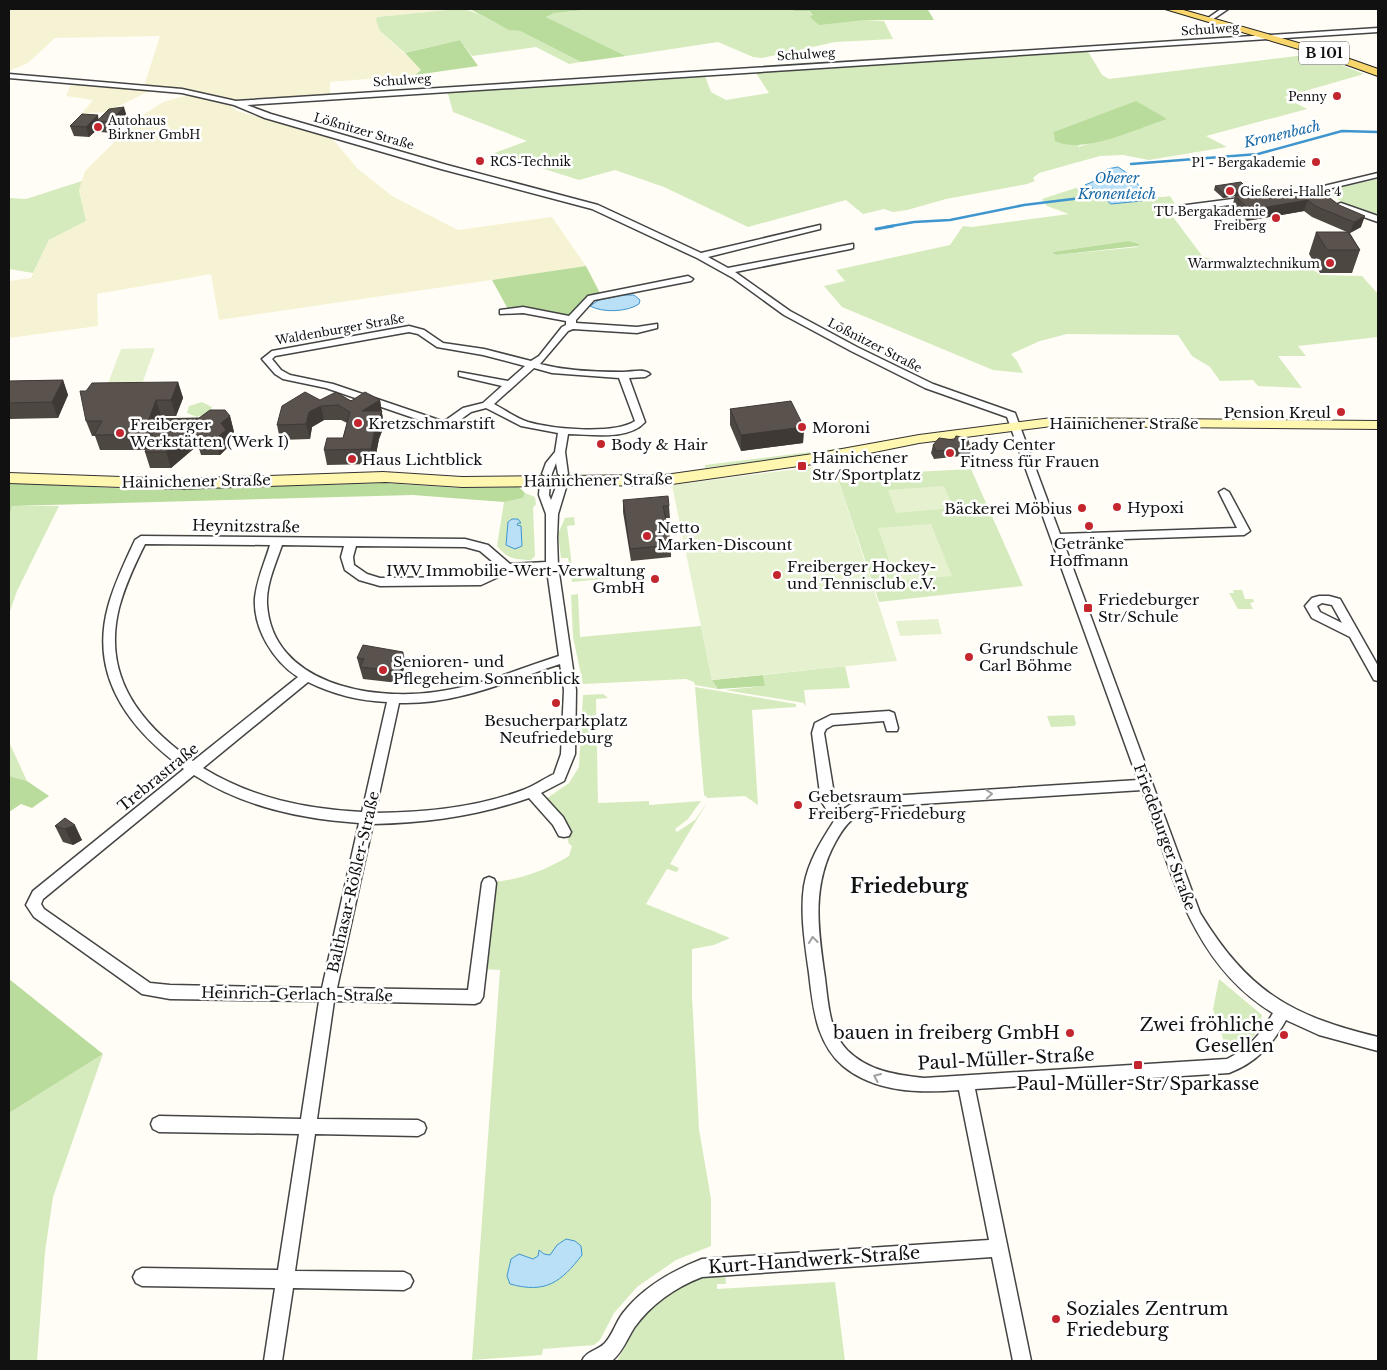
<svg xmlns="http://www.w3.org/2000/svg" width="1387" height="1370" font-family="'Libre Baskerville',serif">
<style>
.farmland{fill:#f6f3d4}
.green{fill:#d5ebbd;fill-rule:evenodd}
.forest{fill:#b9dc9c}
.pitch{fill:#e6f2cf}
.water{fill:#b9e0f7;stroke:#3f96cf}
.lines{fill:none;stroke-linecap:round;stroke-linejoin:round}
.stream-far1{stroke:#3f96cf;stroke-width:2.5}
.stream{stroke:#3f96cf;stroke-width:3}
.street-casing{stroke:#444;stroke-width:3}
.secondary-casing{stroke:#333;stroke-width:2}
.primary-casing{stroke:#222;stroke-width:2}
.street{fill:#fff;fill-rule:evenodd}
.secondary{fill:#fff6b0;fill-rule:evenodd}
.primary{fill:#f9d66b;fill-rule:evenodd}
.wall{fill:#4d4742}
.shaded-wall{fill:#3f3936}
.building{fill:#5a524d;stroke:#3f3936}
.oneway{stroke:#a0a0a0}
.poi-dot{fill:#c4262e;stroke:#fff;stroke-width:2}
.labels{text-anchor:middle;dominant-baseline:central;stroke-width:5;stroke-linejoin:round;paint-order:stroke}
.far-street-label{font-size:12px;fill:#111;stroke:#fff}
.far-poi-label{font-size:12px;fill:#111;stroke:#fff;text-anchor:end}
.shield{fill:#fff;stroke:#585858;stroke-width:1}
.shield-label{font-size:14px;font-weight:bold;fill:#111}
.far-water-label{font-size:14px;font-style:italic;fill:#1768a6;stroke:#fff}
.poi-label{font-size:15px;fill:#111;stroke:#fff;text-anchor:start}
.street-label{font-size:15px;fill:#111;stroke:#fff}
.near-poi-label{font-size:18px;fill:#111;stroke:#fff;text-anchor:end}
.near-street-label{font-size:18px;fill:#111;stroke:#fff}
.district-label{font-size:20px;font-weight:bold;fill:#111;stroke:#fff}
</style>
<rect width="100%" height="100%" fill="#fffdf5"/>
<!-- farmland -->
<path class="farmland" d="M9,9H457L377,17L380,31L418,66L421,70L415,75L330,82V95L236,101L169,87L144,86L160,36L55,38L28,63L9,71Z
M76,84L155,88L107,112L81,114L93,100L66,96L70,86Z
M192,94L228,104L237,111L331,137L358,169L392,196L458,230L552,217L586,266L219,320L211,274L97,294L98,326L9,338V281L31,278L49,240L86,221L79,189L85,171L140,117L163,102Z"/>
<!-- green -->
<path class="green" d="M457,9C481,9 497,29 520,31L581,62L569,64L536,47L472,56L460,40L405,53L380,31L376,20L377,17Z
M595,9H790L794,11H808L813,15L811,17L884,21L893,39L835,42L762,58L753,57L718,42L626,56L546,17L554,13Z
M1086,48L1102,75L1109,79L1314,54L1364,74L1284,97L1307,109L1206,136L1227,147L1149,160L1123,155L1100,156L1039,173L1033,178L1035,181L1027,184L946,199L907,210L893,212L884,209L863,214L846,200L748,227L664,187L615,170L579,180L494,153L527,141L453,112L447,90L704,73L711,92L726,100L769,93L754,70ZM1136,101L1115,136L1078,147L1106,114Z
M1378,179V215L1352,207L1326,193L1329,190Z
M82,181L79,190L86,221L49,240L33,273L9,269V198L26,199Z
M1085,185L1093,188L1089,194C1105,204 1129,204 1146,198C1153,196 1162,198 1170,196L1177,207L1167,209L1203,257L1233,263H1286L1308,266L1321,275L1362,276L1378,294V337L1298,346L1306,356H1278L1302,388L1258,386L1253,380L1220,381L1210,367L1192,356L1178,335L1067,334L1040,341L1011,354L1017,361L1023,373L993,370L842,307L824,286L845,281L836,270L950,245L963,226L972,227L1069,214L1047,206L1042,199ZM1128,241L1138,247L1056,255L1052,252Z
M202,402L212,407L209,413L197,417L187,413L189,406Z
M851,447L853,449L705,468V465Z
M971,469L1023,586L879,602L837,476Z
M525,493L535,497L536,504L533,508L535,556L531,560C516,560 507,559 497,546L504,502L523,498Z
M12,506H59L17,591L9,614V517Z
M574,517L575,525L567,526L573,574L582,573L583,579L604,577V572L609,571L610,578L572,582L568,558H561L558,534L565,518Z
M1233,590H1242L1245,599H1253L1254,602L1250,603L1253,609H1238L1229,593H1234Z
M578,594L580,637L701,626L712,680L718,689L695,685L694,682L686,679L583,684L573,637L571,595Z
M845,666L850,688L804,690L806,707L804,703L725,690L765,686L763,675Z
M695,687L796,704V707L752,710L758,805L745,796L708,798L704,795Z
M603,694L608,698L596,699L598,803L649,801V805L701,801L688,819L675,829L677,832L695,820L708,801L670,864L679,868L677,872L667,869L646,904L730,938L714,945L692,949V996L699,1129L711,1199V1246L676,1260L637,1287L614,1313L600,1340L594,1345L543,1349L542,1355L472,1360L500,970L481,969L493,882C522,879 544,871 569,856L572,846L569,844L566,834L546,799L569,783L579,767L583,695Z
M1074,715L1076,724L1074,726L1051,727L1047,716Z
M9,742L27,781L9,776Z
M1219,979L1262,1015C1259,1036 1247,1046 1228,1053L1213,1009Z
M103,1054L53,1197L45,1252L37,1361H9V1113Z
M725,1271L726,1284H717V1289L835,1282L845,1361H617L635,1327L647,1312L668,1294L693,1278Z"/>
<!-- forest -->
<path class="forest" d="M470,9H595L554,13L546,17L626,56L581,62L520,31L509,30Z
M790,9H932L928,10L934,20H864L819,25L810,17L813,15L809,11H794Z
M460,40L478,66L415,75L421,70L405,53Z
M1136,101L1167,119C1138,128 1083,155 1055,141L1054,132Z
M1128,241L1139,244L1138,246L1056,255L1052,252Z
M586,266L601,295L591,298L571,319L523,310L509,311L492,280Z
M9,483L157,490L384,483L458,488L519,487L525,493L523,498L504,502L413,495L12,506L9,517Z
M763,675L765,686L718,689L712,680Z
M9,776L27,781L49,796L32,808L21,804L9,812Z
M9,979L103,1054L9,1113Z"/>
<!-- pitch -->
<path class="pitch" d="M155,348L142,384L107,386L121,349Z
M814,467L820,469L826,477L837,476L897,661L712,680L672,485Z
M944,486L953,508L896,513L888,490Z
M931,524L952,576L896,581L878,528Z
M938,619L942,634L900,636L896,621Z"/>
<!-- water -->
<path class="water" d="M1118,167L1133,177L1147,198L1141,201L1111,204L1105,199L1089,197L1093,188L1085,185L1099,179L1107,169Z
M623,295H634L640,300L639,304C627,312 603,313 590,306L599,300Z
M512,519H518L521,523H518L517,525L521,526L522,546L515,549L506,545L508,522Z
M566,1239L575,1241L581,1246L582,1255C561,1282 546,1294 510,1284L507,1276L511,1259L519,1254L533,1259L538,1256L539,1250L544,1254L550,1255L557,1245Z"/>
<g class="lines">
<!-- stream-far1 -->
<path class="stream-far1" d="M1131,164L1258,154L1342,131L1378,132
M886,227L914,222L950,220L1024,205L1089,197"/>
<!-- stream -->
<path class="stream" d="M876,229L893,226"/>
<defs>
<path id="street" d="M1221,9H1228L1212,20H1208V18Z
M1378,28V32L247,105L271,114L447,165L598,205L701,253L820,225V229L708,257L728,268L853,244V248L850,249L735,272L790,311L857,347L933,384L1015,413L1060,534L1237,528L1219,492L1224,489L1229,492L1250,531L1244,535L1063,541L1200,913C1248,991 1290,1016 1378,1037V1051L1319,1035L1286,1020C1272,1045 1256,1063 1229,1073L975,1089L1031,1361H1013L992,1257L702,1277C676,1287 651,1304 634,1328C627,1339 623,1351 613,1360L582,1361C586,1351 597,1351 605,1343C613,1334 616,1322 623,1313C643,1287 672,1271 702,1259L989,1240L959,1090C920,1093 876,1093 843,1066C831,1056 824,1043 819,1029C813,1011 811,991 809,973C805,944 800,914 804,886C808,862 821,841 834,821L821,801L812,733L815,723L831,715L889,711L894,713L898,728L897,731H887L884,721L833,725L826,729L824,733L835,800L842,810L850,805L874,797L1138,780L1007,417L925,388L851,351L784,315L733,278L697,258L592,209L441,169L265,118L234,105L182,93L9,78V74L182,89L236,101ZM1142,790C1172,874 1192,964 1273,1013C1261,1034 1249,1048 1227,1059L924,1078C896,1075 868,1071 847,1050C829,1031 828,1002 825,978C818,930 811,885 836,841C846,823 855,814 874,807Z
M1378,173V177L1303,195L1299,192Z
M1248,197L1252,200L1251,202L1171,213L1167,210L1171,207Z
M1341,203L1378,216V222L1338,208V204Z
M688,276L693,279L691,281L594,300L576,320V323L637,327L657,324V328L637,333L573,329L568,331L540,364C566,371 597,372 623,372C632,372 644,368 650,374L645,377L629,378L645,422C628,441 591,434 568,434L565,452L568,474L563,477L558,474L556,463L551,476L547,477L542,474L546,463L555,452L558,433L521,426L486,408L471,412L453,425L437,426L326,388L283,379L275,374L262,359L272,351L409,326L424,330L443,343L484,349L531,361L539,356L562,327L566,325V321L523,313L500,314V310L523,307L569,316L588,296ZM409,332L418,334L437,347L483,355L525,366L508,381L459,372V376L502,386L483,403L463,408L446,420L442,421L333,384L290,375L281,370L272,359L275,356ZM534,368L552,373L619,378L635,421C614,435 552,429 528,422C516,418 505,410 494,404Z
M545,478L550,481L549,495L551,500L559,479L563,478L568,481L558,514L557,538L558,566L576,690L575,754L564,781L541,793L563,817L571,832L569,836L564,837L559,836L553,825L529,798C477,816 427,823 373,824L337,988L468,990L482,883L484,879L489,877L494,879L496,883L483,997L480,1002L475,1004L334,1001L317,1119L418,1120L424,1123L426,1128L424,1133L418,1136L315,1134L295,1271L404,1272L410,1275L413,1281L410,1287L404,1290L293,1288L282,1361H264L275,1288L142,1286L136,1283L133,1277L136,1271L142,1268L278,1270L299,1134L159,1132L153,1129L151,1124L153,1119L159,1116L301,1119L319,1001L170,999L142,994L34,917L26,905L33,891L184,769C130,730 89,677 108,607C114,584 125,562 135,540L141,536L465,539L488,545L510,564L546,562V514L539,495L540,481ZM145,544L270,545C265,562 257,579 255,598C253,628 273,661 298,677L193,761C140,724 102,676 119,608C125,585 135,564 145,544ZM282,545L344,546L341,557L345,570L359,580L380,586L481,585L509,572L547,570L559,656C518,669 478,687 435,692C371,701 272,684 267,604C266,584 276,563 282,545ZM356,546L465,547L480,551L499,567L479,577L380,578L367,574L354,565L353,557ZM560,664L564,690L561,754L554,774C543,779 534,786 523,790C475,808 426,812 375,813L399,703C456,705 508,681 560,664ZM308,682C332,694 360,701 387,702L362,812C305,809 252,798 203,768ZM194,775C244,807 301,819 359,823L322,988L170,985L150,983L44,909L41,904L43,899Z
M1319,596H1329L1340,599L1378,666V681L1374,680L1350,637L1312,618L1305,606L1312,598ZM1322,603L1332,605L1342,623L1320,612L1317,606Z"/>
<path id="secondary" d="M1052,418L1378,421V429L1052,426L919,443L820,463L665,485L462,487L386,482L177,489L9,483V473L177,479L383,472L462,477L665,475L820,453L919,435Z"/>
<path id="primary" d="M1165,9H1180L1330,52L1378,69V76L1322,56Z"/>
</defs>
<!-- street casing -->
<use href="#street" class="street-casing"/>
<!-- secondary casing -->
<use href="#secondary" class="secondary-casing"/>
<!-- primary casing -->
<use href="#primary" class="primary-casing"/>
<!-- street -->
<use href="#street" class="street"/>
<!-- secondary -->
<use href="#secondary" class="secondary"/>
<!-- primary -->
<use href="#primary" class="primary"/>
</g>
<!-- wall -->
<path class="wall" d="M127,117L112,133L100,132L99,128L89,137L74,136L70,126L99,119Z
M1215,186L1250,191L1249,194L1267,196L1317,188L1361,227L1350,233L1360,250L1352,273H1320L1309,254L1316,232H1347L1312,217L1304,211L1247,221L1232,207L1235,196L1223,198L1214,190Z
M63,380L68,395L58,418L9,419V381Z
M178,382L183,398L176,416H161L160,419L199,418L230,416L234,432L228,437L230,445L220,455H201L198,445L171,468H150L145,452L146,450H100L95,436H92L86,421V391Z
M320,400H380L384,426L379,439L374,464L327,465L324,450L343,438L347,423L341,420H324L312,427L310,439L280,440L277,425Z
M730,409L804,427L803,443L741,451L730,425Z
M933,445L971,448L970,455L934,459L931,453Z
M623,500L669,506L670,518H665L671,545V557L631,561L623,512Z
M403,652L406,664L398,683L363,679L357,658Z
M65,818L82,840L73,845L63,842L55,826Z"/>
<!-- shaded-wall -->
<path class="shaded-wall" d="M124,107L127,117L112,133L109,122Z
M98,115L99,122L97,121L99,128L89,137L86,127Z
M1250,191L1249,194L1223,198L1224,194Z
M1308,200L1304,211L1247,221L1250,210Z
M1365,216L1361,227L1350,233L1354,222Z
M63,380L68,395L58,418L52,402Z
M178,382L183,398L176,416L171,400Z
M156,400L161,416L154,435L149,419Z
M380,400L384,426L379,439L374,464L362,411Z
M321,406L324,420L312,427L310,439L306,424L309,412Z
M230,416L234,432L228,437L230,445L220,455L215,439L221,423Z
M804,427L803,443L741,451V435Z
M193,430L198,445L171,468L166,452Z
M403,652L406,664L398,683L395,671Z
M75,825L82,840L73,845L65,829Z"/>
<!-- building -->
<path class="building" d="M124,107L109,122L97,121L109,109Z
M82,114L98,115L86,127L70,126Z
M1241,182L1250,191L1224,194L1215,186Z
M1317,188L1339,205L1365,216L1354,222L1315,206L1308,200L1250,210L1235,196L1262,192L1267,196Z
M1316,232H1348L1360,250H1327Z
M63,380L52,402L9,403V381Z
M178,382L171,400H156L149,419L199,418L210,410H225L230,416L221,423L226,430L215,439H196L193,430L166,452H145L153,434L94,435L102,421H86L80,391H86L92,383Z
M305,392L320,400L336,392L351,401L365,392L380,400L362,411H382L376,424L371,449L324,450L327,438H343L350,412L338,405L321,406L309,412L306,424L277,425L282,406Z
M791,401L804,427L741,435L730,409Z
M956,436L967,438L971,448L936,451L933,445L939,438L954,440Z
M668,496L669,506H663L671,545L630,549L623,500Z
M363,645L403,652L395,671L360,667L364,659L357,658Z
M65,818L75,825L65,829L55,826Z"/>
<!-- one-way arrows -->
<defs><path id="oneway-chevron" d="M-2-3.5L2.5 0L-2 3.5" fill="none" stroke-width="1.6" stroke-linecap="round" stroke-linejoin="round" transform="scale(1.25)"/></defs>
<g class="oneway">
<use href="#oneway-chevron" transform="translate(989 794) rotate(-4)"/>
<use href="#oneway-chevron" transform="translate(813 940) rotate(-96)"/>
<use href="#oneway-chevron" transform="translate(877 1077) rotate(-157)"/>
</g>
<!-- markers -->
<g class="poi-dot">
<circle cx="1337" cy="96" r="5"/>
<circle cx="98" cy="127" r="5"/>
<circle cx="480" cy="161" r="5"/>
<circle cx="1316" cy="162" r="5"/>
<circle cx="1230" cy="191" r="5"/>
<circle cx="1276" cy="218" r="5"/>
<circle cx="1330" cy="263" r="5"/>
<circle cx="1341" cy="412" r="5"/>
<circle cx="358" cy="423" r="5"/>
<circle cx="802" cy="427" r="5"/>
<circle cx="120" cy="433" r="5"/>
<circle cx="601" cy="444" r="5"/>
<circle cx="950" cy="453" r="5"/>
<circle cx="352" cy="459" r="5"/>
<rect x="797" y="461" width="10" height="10" rx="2.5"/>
<circle cx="1117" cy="507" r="5"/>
<circle cx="1082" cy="508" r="5"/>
<circle cx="1089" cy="526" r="5"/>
<circle cx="647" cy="536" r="5"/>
<circle cx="777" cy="575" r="5"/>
<circle cx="655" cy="579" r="5"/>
<rect x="1083" y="603" width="10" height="10" rx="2.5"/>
<circle cx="969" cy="657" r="5"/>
<circle cx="383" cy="670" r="5"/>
<circle cx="556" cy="703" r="5"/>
<circle cx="798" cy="805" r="5"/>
<circle cx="1070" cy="1033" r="5"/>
<circle cx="1284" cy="1035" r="5"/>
<rect x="1133" y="1060" width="10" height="10" rx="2.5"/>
<circle cx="1056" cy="1319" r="5"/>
</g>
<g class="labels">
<!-- far-street labels -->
<g class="far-street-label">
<text transform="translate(1210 29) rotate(-4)">Schulweg</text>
<text transform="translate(806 54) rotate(-4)">Schulweg</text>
<text transform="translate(402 80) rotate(-4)">Schulweg</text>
<text transform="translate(364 131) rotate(16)">Lößnitzer Straße</text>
<text transform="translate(340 329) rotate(-10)">Waldenburger Straße</text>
<text transform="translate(875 345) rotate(27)">Lößnitzer Straße</text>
</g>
<!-- far-poi labels -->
<g class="far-poi-label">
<text x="1327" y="96">Penny</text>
<text x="108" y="120" text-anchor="start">Autohaus<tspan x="108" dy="14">Birkner GmbH</tspan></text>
<text x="490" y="161" text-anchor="start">RCS-Technik</text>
<text x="1306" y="162">P1 - Bergakademie</text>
<text x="1240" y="191" text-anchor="start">Gießerei-Halle 4</text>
<text x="1266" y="211">TU Bergakademie<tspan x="1266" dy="14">Freiberg</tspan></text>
<text x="1320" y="263">Warmwalztechnikum</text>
</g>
<!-- shield labels -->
<rect class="shield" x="1299" y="41.5" width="50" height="23" rx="4"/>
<g class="shield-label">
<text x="1324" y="53">B 101</text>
</g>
<!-- far-water labels -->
<g class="far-water-label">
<text transform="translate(1282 134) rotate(-13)">Kronenbach</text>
<text x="1117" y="178">Oberer<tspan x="1117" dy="16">Kronenteich</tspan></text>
</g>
<!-- poi labels -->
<g class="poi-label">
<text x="1331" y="412" text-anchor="end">Pension Kreul</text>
<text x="368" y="423">Kretzschmarstift</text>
<text x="130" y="424">Freiberger<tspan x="130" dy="17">Werkstätten (Werk I)</tspan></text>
<text x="812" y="427">Moroni</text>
<text x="611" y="444">Body &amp; Hair</text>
<text x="960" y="444">Lady Center<tspan x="960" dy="17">Fitness für Frauen</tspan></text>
<text x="812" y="457">Hainichener<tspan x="812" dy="17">Str/Sportplatz</tspan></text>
<text x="362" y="459">Haus Lichtblick</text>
<text x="1127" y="507">Hypoxi</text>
<text x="1072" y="508" text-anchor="end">Bäckerei Möbius</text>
<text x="657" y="527">Netto<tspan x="657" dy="17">Marken-Discount</tspan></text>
<text x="1089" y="543" text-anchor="middle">Getränke<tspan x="1089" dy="17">Hoffmann</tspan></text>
<text x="787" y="566">Freiberger Hockey-<tspan x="787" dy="17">und Tennisclub e.V.</tspan></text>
<text x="645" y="570" text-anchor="end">IWV Immobilie-Wert-Verwaltung<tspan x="645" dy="17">GmbH</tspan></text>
<text x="1098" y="599">Friedeburger<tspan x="1098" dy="17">Str/Schule</tspan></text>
<text x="979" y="648">Grundschule<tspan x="979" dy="17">Carl Böhme</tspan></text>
<text x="393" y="661">Senioren- und<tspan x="393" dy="17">Pflegeheim Sonnenblick</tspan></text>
<text x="556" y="720" text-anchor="middle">Besucherparkplatz<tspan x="556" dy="17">Neufriedeburg</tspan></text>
<text x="808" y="796">Gebetsraum<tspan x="808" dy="17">Freiberg-Friedeburg</tspan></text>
</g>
<!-- street labels -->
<g class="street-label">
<text x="1124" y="423">Hainichener Straße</text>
<text transform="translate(598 480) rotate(-1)">Hainichener Straße</text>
<text transform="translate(196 481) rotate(-1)">Hainichener Straße</text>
<text transform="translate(246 526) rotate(1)">Heynitzstraße</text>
<text transform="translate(158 777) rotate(-39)">Trebrastraße</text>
<text transform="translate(1165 837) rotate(70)">Friedeburger Straße</text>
<text transform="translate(353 882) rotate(-77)">Balthasar-Rößler-Straße</text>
<text transform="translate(297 994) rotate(1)">Heinrich-Gerlach-Straße</text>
</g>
<!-- near-poi labels -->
<g class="near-poi-label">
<text x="1274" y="1025">Zwei fröhliche<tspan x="1274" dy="21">Gesellen</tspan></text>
<text x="1060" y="1033">bauen in freiberg GmbH</text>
<text x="1138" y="1084" text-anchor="middle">Paul-Müller-Str/Sparkasse</text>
<text x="1066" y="1309" text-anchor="start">Soziales Zentrum<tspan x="1066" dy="21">Friedeburg</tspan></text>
</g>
<!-- near-street labels -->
<g class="near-street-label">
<text transform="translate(1006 1059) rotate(-3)">Paul-Müller-Straße</text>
<text transform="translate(814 1260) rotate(-4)">Kurt-Handwerk-Straße</text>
</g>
<!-- district labels -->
<g class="district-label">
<text x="909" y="886">Friedeburg</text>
</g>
</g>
<!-- border -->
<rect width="1387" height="1370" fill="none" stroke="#111111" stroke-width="20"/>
</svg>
